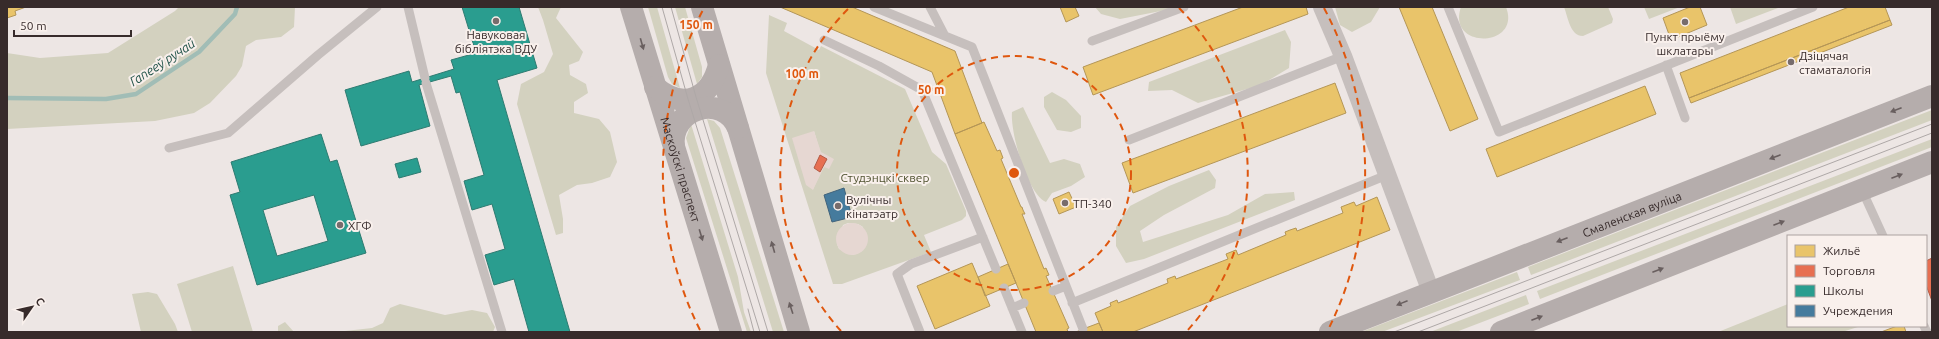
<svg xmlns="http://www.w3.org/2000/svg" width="1939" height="339" font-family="Ubuntu,sans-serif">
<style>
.green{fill:#d3d1bf;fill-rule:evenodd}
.plaza{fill:#e6d7d2}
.homes{fill:#e9c46a;stroke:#b49657}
.shops{fill:#e76f51;stroke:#b25b46}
.schools{fill:#2a9d8f;stroke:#2e7b71;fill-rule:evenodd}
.public{fill:#457b9d;stroke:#41637b}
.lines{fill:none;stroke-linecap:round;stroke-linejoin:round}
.stream{stroke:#a1bdb6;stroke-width:4.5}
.lane{stroke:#c6bfbd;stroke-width:9}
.street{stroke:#c6bfbd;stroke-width:18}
.primary{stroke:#b5adac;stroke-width:22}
.tram{stroke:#aea8a7;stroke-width:1}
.oneway{fill:#695f5f}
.ring{fill:none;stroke:#df570e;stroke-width:2;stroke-dasharray:7 5}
.poi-dot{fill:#776c6c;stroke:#f9f0ec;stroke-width:1.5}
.labels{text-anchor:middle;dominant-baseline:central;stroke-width:4;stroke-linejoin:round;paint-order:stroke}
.poi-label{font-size:12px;fill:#372b2b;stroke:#f9f0ec;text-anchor:start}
.street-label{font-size:12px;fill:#372b2b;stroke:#f9f0ec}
.park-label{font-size:12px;fill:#505331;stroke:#f9f0ec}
.water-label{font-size:13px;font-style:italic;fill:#24554b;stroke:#f9f0ec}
.centre{fill:#df570e;stroke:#f9f0ec;stroke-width:2}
.ring-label{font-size:12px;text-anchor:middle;font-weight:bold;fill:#df570e;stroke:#f9f0ec;stroke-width:4;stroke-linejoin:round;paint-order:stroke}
</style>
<rect width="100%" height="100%" fill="#ede6e4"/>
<!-- green -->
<path class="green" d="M179,7H295L294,27L281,37L256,40L246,46L242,66L236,76L210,103L194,113L155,121L7,129V53L40,58L108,53L175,11Z
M538,7H561L556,18L583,52L579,61L569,65L570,75L586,84L588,93L574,102V113L599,119L610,132L617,162L610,177L592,183L577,185L559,195L563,219V233L556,235L517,104L521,84L544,72L553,54L543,20Z
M648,7H657L680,88L672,84L668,77Z
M675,7H685L702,67V77L697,84Z
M1095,7H1172L1166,10L1120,19L1101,14Z
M1335,7H1380L1371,22L1352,32L1340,25Z
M1461,7H1506C1522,48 1446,50 1461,7Z
M1564,7H1608L1613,19L1612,23L1583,36C1570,36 1568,17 1564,7Z
M1644,7H1680L1649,19Z
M1730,7H1778V8L1736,24Z
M769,15L787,23L784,31L819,50L821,46L905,89L932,152L946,164L966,211V216L962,220L924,235L931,252L842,284H833L766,73ZM814,131L824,166L813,189ZM848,223L858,224L863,227L862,251L853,255L839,249L837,244L843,225Z
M1285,30L1291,42L1289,68L1261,85L1198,103L1172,90L1148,91L1149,82Z
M1052,92L1066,100L1081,116V128L1071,132L1057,130L1044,107V97Z
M1023,107L1050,163L1064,159L1080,164L1085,177L1071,186L1052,193L1046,202C1027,194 1010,131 1012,112Z
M1932,110V120L1531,275L1528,267Z
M707,119L714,121L720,128L784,332H773Z
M691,124L738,277L744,312L751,332H747L686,138Z
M1932,139V147L1540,299L1537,291Z
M1209,170L1216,180L1215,188L1164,215L1140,231L1143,242L1228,215L1265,194L1294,192L1295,200L1144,259L1126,263L1116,246V227L1130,206L1169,186Z
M233,266L253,332H192L177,284Z
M1517,272L1520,280L1382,332H1361Z
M148,292L157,294L175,324L178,332H141L132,294Z
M1526,295L1529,304L1456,332H1430Z
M400,304L445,315L472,310L487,313L495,327L493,332H336L372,328L383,323L390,308Z
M1788,304V326H1861L1842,332H1718Z
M285,322L294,332H278V326Z"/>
<!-- plaza -->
<path class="plaza" d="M814,131L821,152L834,159L829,169L824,167L813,190L806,185L792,138Z
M836 239a16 16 0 1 1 32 0a16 16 0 1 1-32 0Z"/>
<!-- homes -->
<path class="homes" d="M7,7H26L15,11L16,15L7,18Z
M780,7H852L955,51L982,123L955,134L932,72Z
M1060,7H1075L1079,16L1066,22Z
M1243,7H1306L1308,14L1093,95L1083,67Z
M1399,7H1432L1478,119L1450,131Z
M1690,7H1700L1707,25L1671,40L1663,18Z
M1849,7H1885L1890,20L1689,98L1680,73Z
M1890,20L1892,25L1691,103L1689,98Z
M1335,83L1346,113L1133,193L1122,163Z
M1645,86L1656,114L1497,177L1486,149Z
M984,122L997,151L1000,150L1003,158L1001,159L1021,207H1022L1023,210L1025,214H1022L1044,269L1046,268L1049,275L1046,276L1069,328L1067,329L1068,332H1036L955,134Z
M1069,192L1076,207L1059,214L1053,199Z
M1377,197L1390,230L1133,332H1103L1095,313L1111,306L1110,303L1117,300L1118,303L1168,283L1167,279L1175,276L1176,279L1228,259L1226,254L1236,250L1238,255L1286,235L1285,232L1290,230L1296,228L1297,231L1343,213L1341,207L1354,202L1356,206Z
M972,263L990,306L935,329L917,286Z
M1008,264L1016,283L985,296L978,277Z
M1099,323L1103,332H1076L1083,329Z
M1897,326H1904L1906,332H1881Z"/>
<!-- shops -->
<path class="shops" d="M820,155L827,159L820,172L814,168Z
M1932,258V301L1926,285V261Z"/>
<!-- schools -->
<path class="schools" d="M462,7H519L537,68L497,80L570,332H529L514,279L494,285L485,255L505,249L492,204L472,210L464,181L484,175L460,92L456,93L451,76L419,85L430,126L361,146L345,90L409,71L412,82L454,69L451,60L476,53Z
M321,134L330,162L337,160L366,253L257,285L230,195L240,192L231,162ZM314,195L328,241L277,256L263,210Z
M417,158L421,172L399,178L395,164Z"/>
<!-- public -->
<path class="public" d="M844,188L852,217L832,222L824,195Z"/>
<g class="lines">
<!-- stream -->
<path class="stream" d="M7,98L106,99L136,94L199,52L235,14L237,7"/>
<!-- lane -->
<path class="lane" d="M408,7L425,78
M874,7L945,36
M930,7L945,36L972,47L1083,329
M1448,7L1499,132L1813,7
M824,40L879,66L922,90L996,269
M1092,41L1184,7
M1666,65L1685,118
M426,83L502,332
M1129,140L1343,56
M169,148L228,133L318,55L377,7
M1862,190L1883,236
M1004,288L1022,332
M1053,291L1066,286
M1072,303L1387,175
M1012,308L1024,303
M1924,326L1927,332
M920,332L897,274L911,264L983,237"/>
<!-- street -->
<path class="street" d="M1322,7L1343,56L1431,292"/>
<!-- primary -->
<g class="primary">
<path id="s1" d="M631,7L731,332"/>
<path d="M702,7L799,332"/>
<path d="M655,87C684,111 710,99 719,65"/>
<path d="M674,147C669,108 723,92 738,128"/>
<path id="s2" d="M1330,332L1932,96"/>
<path d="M1501,332L1932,162"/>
</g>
<!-- tram -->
<path class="tram" d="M662,7L688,99L760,332
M671,7L696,97L768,332
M748,309L754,332
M1394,332L1932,124
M1418,332L1932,133"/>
</g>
<!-- one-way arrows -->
<defs><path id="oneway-solid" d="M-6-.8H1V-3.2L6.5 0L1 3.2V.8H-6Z"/></defs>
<g class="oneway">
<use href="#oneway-solid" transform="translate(642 44) rotate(74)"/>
<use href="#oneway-solid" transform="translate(1896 110) rotate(159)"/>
<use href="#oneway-solid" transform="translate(1775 157) rotate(159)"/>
<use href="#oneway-solid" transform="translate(1897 176) rotate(-21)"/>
<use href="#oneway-solid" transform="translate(1779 223) rotate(-21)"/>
<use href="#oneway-solid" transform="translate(701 235) rotate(73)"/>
<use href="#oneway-solid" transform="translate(1562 240) rotate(159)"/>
<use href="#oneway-solid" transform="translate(773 247) rotate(-106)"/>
<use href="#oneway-solid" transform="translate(1658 270) rotate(-21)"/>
<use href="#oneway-solid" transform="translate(1402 303) rotate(158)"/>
<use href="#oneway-solid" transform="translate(791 308) rotate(-108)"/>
<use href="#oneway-solid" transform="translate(1537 318) rotate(-21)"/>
</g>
<!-- distance rings -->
<g class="ring">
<circle cx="1014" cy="173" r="117"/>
<path d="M841 331A234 234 0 0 1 849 8M1179 8A234 234 0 0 1 1187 331"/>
<path d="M700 330A351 351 0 0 1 704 8M1324 8A351 351 0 0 1 1328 330"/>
</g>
<!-- markers -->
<g class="poi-dot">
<circle cx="496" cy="21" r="4"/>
<circle cx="1685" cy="22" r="4"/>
<circle cx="1791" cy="62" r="4"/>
<circle cx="1065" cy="203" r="4"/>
<circle cx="838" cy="206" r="4"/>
<circle cx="340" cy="225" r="4"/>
</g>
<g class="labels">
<!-- poi labels -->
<g class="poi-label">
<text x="496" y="34" text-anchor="middle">Навуковая<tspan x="496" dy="14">бібліятэка ВДУ</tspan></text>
<text x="1685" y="36" text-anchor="middle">Пункт прыёму<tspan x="1685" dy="14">шклатары</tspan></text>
<text x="1799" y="55">Дзіцячая<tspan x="1799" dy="14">стаматалогія</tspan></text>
<text x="846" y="199">Вулічны<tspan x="846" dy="14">кінатэатр</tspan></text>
<text x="1073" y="203">ТП-340</text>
<text x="348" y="225">ХГФ</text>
</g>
<!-- street labels -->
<g class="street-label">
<text stroke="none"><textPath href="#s1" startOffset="170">Маскоўскі праспект</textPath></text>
<text stroke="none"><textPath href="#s2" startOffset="324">Смаленская вуліца</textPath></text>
</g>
<!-- park labels -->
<g class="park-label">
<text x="885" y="177">Студэнцкі сквер</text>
</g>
<!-- water labels -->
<g class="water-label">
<text transform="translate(162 62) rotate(-33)">Гапееў ручай</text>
</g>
</g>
<circle cx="1014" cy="173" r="6" class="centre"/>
<g class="ring-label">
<text x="696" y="29">150 m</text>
<text x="802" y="78">100 m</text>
<text x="931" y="94">50 m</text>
</g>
<!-- border -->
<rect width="1939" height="339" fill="none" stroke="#372b2b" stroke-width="16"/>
<!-- legend -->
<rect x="1787" y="235" width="140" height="92" fill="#f9f0ec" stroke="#aba19f"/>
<rect x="1795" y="245" width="20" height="12" fill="#e9c46a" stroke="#aba19f"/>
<text x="1823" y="255" font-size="12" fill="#372b2b">Жильё</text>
<rect x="1795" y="265" width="20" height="12" fill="#e76f51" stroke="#aba19f"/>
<text x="1823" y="275" font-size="12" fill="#372b2b">Торговля</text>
<rect x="1795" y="285" width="20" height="12" fill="#2a9d8f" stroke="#aba19f"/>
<text x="1823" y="295" font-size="12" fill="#372b2b">Школы</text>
<rect x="1795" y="305" width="20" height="12" fill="#457b9d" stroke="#aba19f"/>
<text x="1823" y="315" font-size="12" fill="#372b2b">Учреждения</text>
<!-- north arrow -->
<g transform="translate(32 307) rotate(56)" stroke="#f9f0ec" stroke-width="3" paint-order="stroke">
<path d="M0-3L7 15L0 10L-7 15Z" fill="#372b2b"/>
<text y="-6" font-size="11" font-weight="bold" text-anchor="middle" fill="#372b2b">С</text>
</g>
<!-- scale -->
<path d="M14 30v6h117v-6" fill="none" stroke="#372b2b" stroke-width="2"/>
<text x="20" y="30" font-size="12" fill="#372b2b" stroke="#f9f0ec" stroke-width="3" paint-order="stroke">50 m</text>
</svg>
